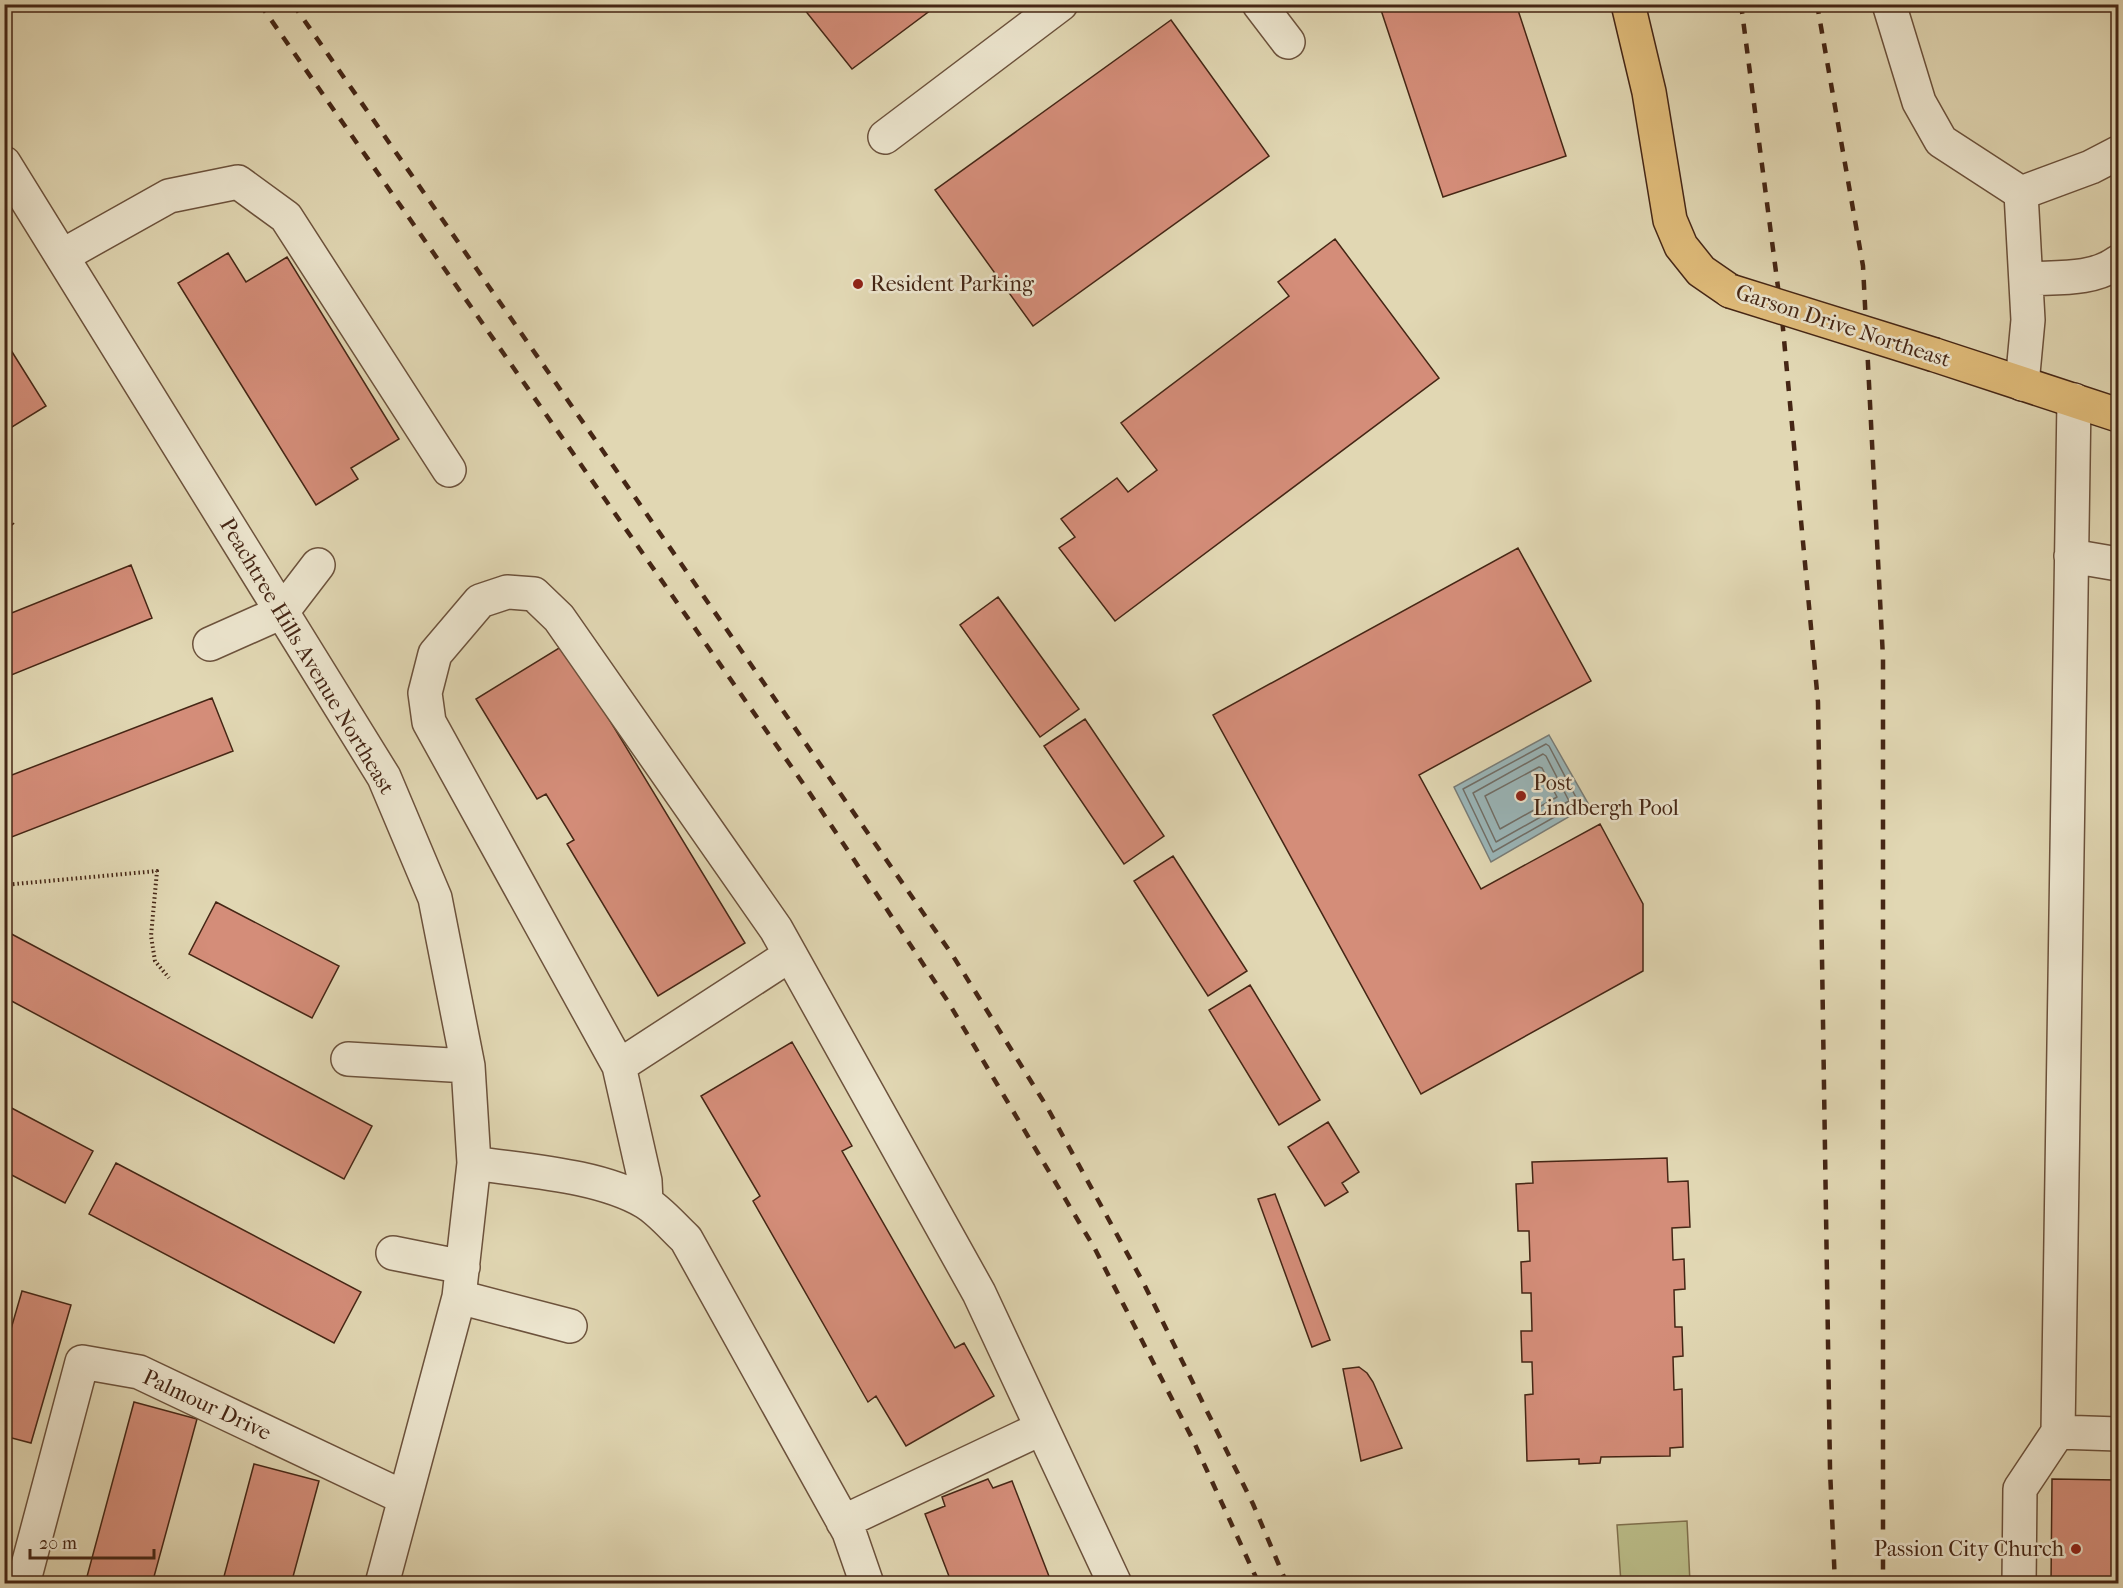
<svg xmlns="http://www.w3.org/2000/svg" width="2123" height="1588" font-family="'IM FELL French Canon',serif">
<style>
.green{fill:#babc88;stroke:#80714e;stroke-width:1.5}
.water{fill:#9ab6b9;stroke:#787c77;stroke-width:1.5}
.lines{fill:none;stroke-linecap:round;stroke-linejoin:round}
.shore{stroke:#706e67;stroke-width:1.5}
.building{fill:#d48d79;stroke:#452615;stroke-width:1.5}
.minor-casing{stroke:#6c523c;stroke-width:36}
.major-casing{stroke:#452615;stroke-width:36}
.path{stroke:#452615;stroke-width:4;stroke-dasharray:1.5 3;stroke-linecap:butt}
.minor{stroke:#ece5ce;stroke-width:33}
.major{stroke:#e0bc7a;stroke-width:33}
.rail{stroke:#452615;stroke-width:4.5;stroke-dasharray:10 10;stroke-linecap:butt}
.major-bridge-casing{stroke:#452615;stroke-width:36;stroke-linecap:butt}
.major-bridge{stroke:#e0bc7a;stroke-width:33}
.poi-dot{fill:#8f2418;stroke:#ece5ce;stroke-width:2}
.labels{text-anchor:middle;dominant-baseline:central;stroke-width:5;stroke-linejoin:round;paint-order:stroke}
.poi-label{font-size:22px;fill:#452615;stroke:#ece5ce;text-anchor:start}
.street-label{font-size:22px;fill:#452615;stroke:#ece5ce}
</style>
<rect width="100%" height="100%" fill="#e1d7b3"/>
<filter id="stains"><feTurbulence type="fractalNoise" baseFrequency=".00333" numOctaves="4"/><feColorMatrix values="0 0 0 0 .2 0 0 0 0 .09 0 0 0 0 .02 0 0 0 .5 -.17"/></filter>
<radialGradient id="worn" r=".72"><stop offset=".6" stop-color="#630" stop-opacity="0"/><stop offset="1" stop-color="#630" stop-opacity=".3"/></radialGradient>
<!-- green -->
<path class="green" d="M1687,1521L1690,1583H1621L1617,1525Z"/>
<!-- water -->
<path class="water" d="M1549,735L1589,805L1491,862L1454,787Z"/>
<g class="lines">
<!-- shore -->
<path class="shore" d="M1546,744L1549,746L1579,803L1493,852L1463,789Z
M1543,754L1546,756L1569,801L1496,842L1473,793Z
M1539,767L1542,768L1557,797L1500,829L1485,796Z"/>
</g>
<!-- building -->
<path class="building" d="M800,4H939L852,69Z
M1379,4H1516L1566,156L1443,197Z
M1171,20L1269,156L1033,326L935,190Z
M1335,239L1439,378L1115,621L1059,548L1075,537L1061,519L1117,478L1128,492L1157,470L1121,423L1289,296L1278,282Z
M228,253L246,282L287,257L399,439L351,468L358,479L316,505L178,283Z
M4,339L46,406L4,432Z
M1518,548L1591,681L1419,775L1481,889L1600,824L1643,904V971L1421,1094L1213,715Z
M131,565L152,618L4,678V616Z
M998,597L1079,709L1040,737L960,625Z
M564,645L745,943L658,996L567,844L574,840L546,794L537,799L476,699Z
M212,698L233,751L4,840V778Z
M1085,719L1164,836L1124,864L1044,746Z
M1173,856L1247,971L1208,996L1134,881Z
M216,902L339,966L312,1018L189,954Z
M4,930L372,1126L344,1179L4,997Z
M1250,985L1320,1100L1279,1125L1209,1010Z
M792,1042L852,1146L842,1151L955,1348L964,1343L994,1396L906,1446L876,1396L868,1402L753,1201L760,1196L701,1096Z
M4,1104L93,1151L65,1203L4,1171Z
M1328,1122L1359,1172L1342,1183L1348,1192L1325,1206L1288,1147Z
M1667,1158L1668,1182L1688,1181L1690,1227L1672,1228L1673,1260L1684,1259L1685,1289L1674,1290L1675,1327H1682L1683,1356L1673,1357L1674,1390L1682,1389L1683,1447L1670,1448V1456L1601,1457L1600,1463L1579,1464V1459L1527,1461L1525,1395L1533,1394L1532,1362H1522L1521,1331H1532L1531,1293H1522L1521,1262L1530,1261L1529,1231H1518L1516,1184L1533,1183L1532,1162Z
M116,1163L361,1292L334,1343L89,1214Z
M1275,1194L1330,1340L1312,1347L1258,1199Z
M22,1291L71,1305L31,1443L4,1436V1353Z
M1359,1367L1367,1373L1373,1382L1402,1448L1361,1461L1343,1369Z
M134,1402L197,1419L152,1584H85Z
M254,1464L319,1481L291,1584H222Z
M988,1479L993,1488L1012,1481L1052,1584H952L925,1514L945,1506L942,1497Z
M2052,1479L2118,1480V1584H2051Z"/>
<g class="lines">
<defs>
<path id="minor" d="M1259,4L1288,42
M1889,4L1919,102L1941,141L2021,193
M885,137L1061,4
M4,163L384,777L435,898L468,1066L474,1163L459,1297L382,1584
M2021,193L2028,320L2022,384
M2021,193L2091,167L2118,153
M62,256L169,196L238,182L286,217L449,470
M2026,279C2057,277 2092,281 2118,262
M2071,556L2118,564
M210,644L282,612L318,565
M348,1059L468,1066
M619,1066L790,955
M474,1163C526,1171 599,1175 645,1202C660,1211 673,1227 686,1239L849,1532L867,1584
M646,1202L645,1181L619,1066L429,722L425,693L435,654L480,601L507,592L534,594L559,618L776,929L979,1293L1115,1584
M393,1253L463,1267
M459,1297L570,1326
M2058,1432L2118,1434
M843,1522L1042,1428
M23,1584L82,1362L139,1372L405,1498
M2019,1584L2020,1489L2058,1432L2074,400"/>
<path id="major" d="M1628,4L1649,92L1670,220L1681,246L1701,271L1730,291
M1935,355L2118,415"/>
</defs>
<!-- minor casing -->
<use href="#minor" class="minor-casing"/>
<!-- major casing -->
<use href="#major" class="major-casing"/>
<!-- path -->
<path class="path" d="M4,513L13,525
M4,885L157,871L151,936L155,961L169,978"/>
<!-- minor -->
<use href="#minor" class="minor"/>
<!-- major -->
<use href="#major" class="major"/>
<!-- rail -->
<path class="rail" d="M260,4L809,792L947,1000L1095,1249L1193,1440L1259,1584
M293,4L953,956L1047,1107L1144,1284L1253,1504L1287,1584
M1741,4L1782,318L1818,702L1830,1469L1835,1584
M1817,4L1863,266L1883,658V1584"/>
<defs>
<path id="major-bridge" d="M1730,291L1935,355"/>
</defs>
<!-- major-bridge casing -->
<use href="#major-bridge" class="major-bridge-casing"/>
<!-- major-bridge -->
<use href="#major-bridge" class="major-bridge"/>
</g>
<!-- markers -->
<g class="poi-dot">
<circle cx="858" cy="284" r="6"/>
<circle cx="1521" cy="796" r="6"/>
<circle cx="2076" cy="1549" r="6"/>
</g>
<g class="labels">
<!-- poi labels -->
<g class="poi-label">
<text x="870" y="284">Resident Parking</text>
<text x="1533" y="783">Post<tspan x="1533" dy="25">Lindbergh Pool</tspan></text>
<text x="2064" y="1549" text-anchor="end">Passion City Church</text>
</g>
<!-- street labels -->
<g class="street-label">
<text transform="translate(1843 326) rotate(18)">Garson Drive Northeast</text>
<text transform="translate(307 656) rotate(59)">Peachtree Hills Avenue Northeast</text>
<text transform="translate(207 1405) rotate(25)">Palmour Drive</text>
</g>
</g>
<!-- margin -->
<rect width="2123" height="1588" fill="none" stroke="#e1d7b3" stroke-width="24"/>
<rect x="6" y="6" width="2111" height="1576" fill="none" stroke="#452615" stroke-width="3"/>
<rect x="12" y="12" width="2099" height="1564" fill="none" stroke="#452615" stroke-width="1.5"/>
<!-- scale -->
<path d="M30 1549v9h124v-9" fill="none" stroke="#452615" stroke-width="3"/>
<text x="39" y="1549" font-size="18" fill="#452615" stroke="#ece5ce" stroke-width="4.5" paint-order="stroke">20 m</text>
<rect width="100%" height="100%" filter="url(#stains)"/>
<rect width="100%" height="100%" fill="url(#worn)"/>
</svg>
